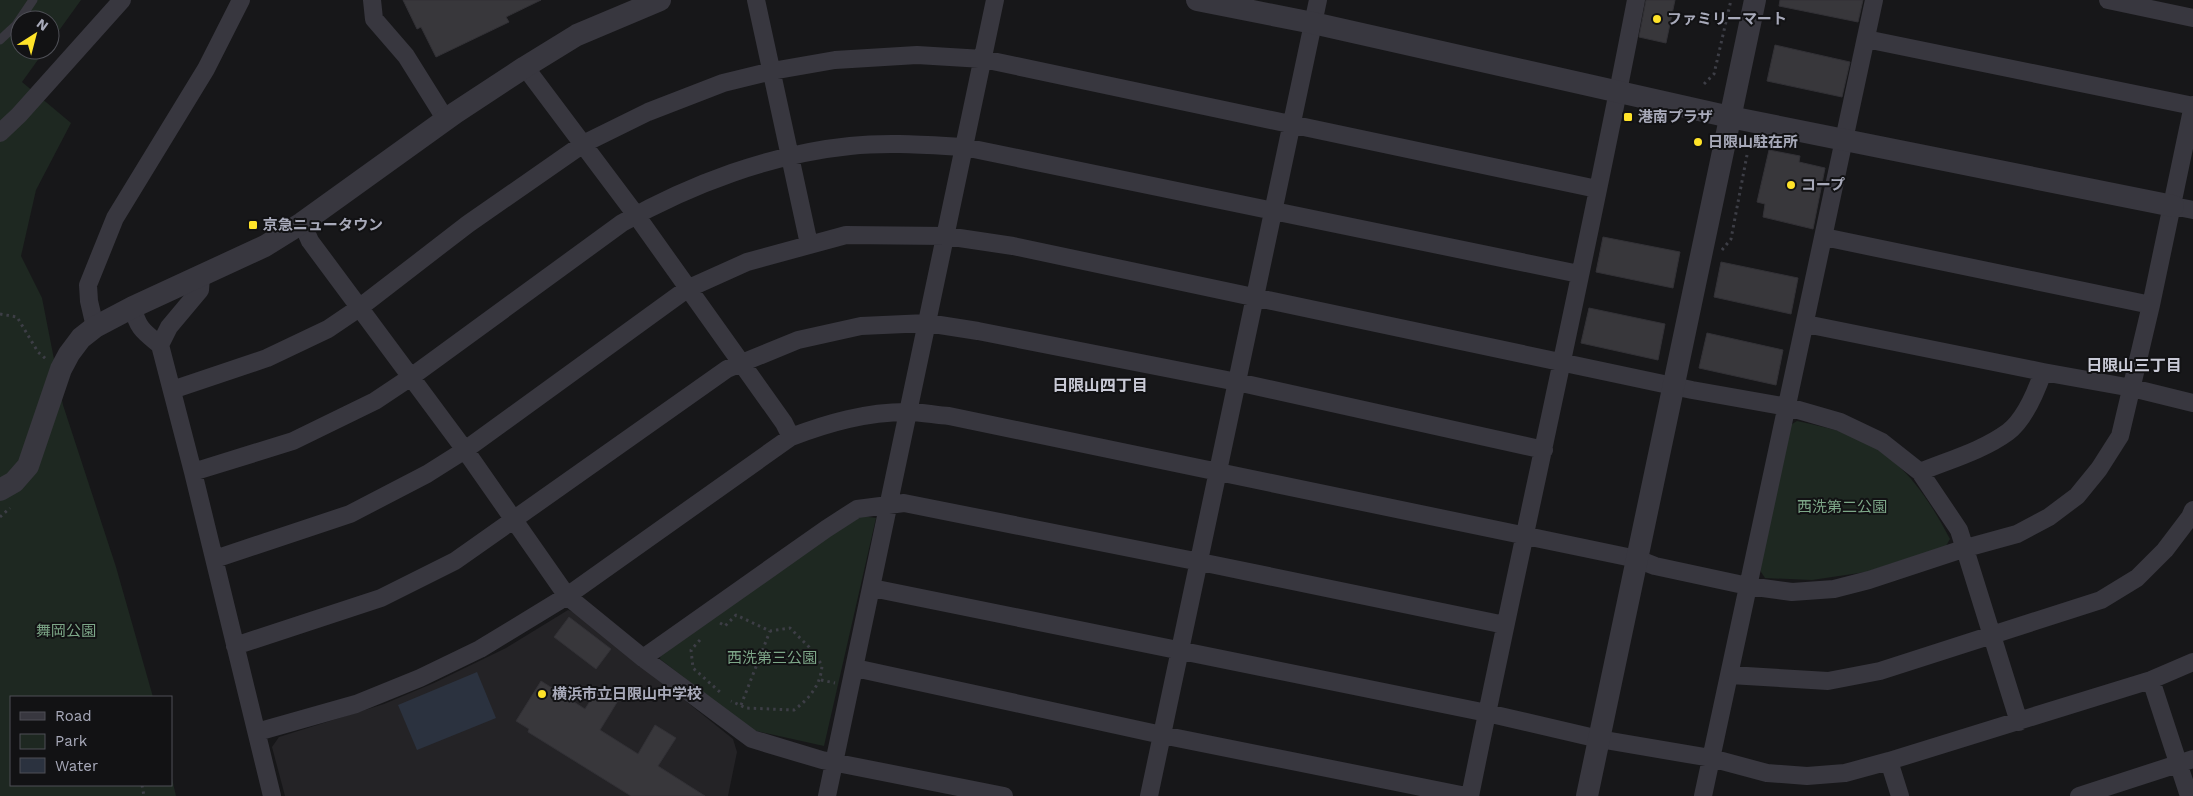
<svg xmlns="http://www.w3.org/2000/svg" width="2193" height="796" font-family="'Work Sans','Noto Sans JP',sans-serif">
<style>
.built{fill:#242326}
.green{fill:#1e2821}
.water{fill:#2b323f}
.building{fill:#38373b;stroke:#323136}
.lines{fill:none;stroke-linecap:round;stroke-linejoin:round}
.path{stroke:#3d3e46;stroke-width:3;stroke-dasharray:2.5 4;stroke-linecap:butt}
.service{stroke:#38373f;stroke-width:9}
.minor{stroke:#38373f;stroke-width:18}
.tertiary{stroke:#38373f;stroke-width:22}
.poi-dot{fill:#ffe329;stroke:#121214;stroke-width:2}
.labels{text-anchor:middle;dominant-baseline:central;stroke-width:4;stroke-linejoin:round;paint-order:stroke}
.poi-label{font-size:15px;font-weight:bold;fill:#a8aaba;stroke:#121214;text-anchor:start}
.park-label{font-size:15px;fill:#7da788;stroke:#121214}
.neighbourhood-label{font-size:16px;font-weight:bold;fill:#c9cad6;stroke:#121214}
</style>
<rect width="100%" height="100%" fill="#171719"/>
<!-- built -->
<path class="built" d="M568,610L576,613L733,739L737,752L728,796H285L272,747L279,737L384,704L434,683L506,648Z"/>
<!-- green -->
<path class="green" d="M0,0H81L50,43V20H20V50H45L22,82L71,123L36,190L21,256L42,298L63,405L116,567L153,697H11V785H171V774L176,796H0Z
M1797,421C1811,424 1825,427 1839,431C1896,450 1923,488 1950,539L1946,546L1866,572L1812,580L1765,578L1759,569L1789,426Z
M862,516L876,518L824,746L752,730L660,659L661,652L836,527Z"/>
<!-- water -->
<path class="water" d="M477,672L496,718L417,750L398,705Z"/>
<!-- building -->
<path class="building" d="M403,0H541L506,17L509,22L436,57L421,27L417,29Z
M1646,0H1675L1666,43L1639,37Z
M1780,0H1863L1858,22L1779,6Z
M1775,45L1850,62L1842,97L1767,81Z
M1769,150L1800,156L1799,162L1825,168L1813,229L1763,217L1765,204L1757,202Z
M1603,237L1680,252L1673,288L1596,272Z
M1721,262L1798,278L1791,314L1714,297Z
M1589,308L1665,324L1658,360L1581,343Z
M1707,333L1783,350L1776,385L1699,368Z
M569,617L611,649L596,669L554,637Z
M541,681L585,709L599,687L619,699L600,730L638,754L655,725L676,738L658,766L705,796H631L528,732L529,729L516,721Z"/>
<g class="lines">
<!-- path -->
<path class="path" d="M1704,84L1714,74L1731,0
M1722,250L1731,239L1747,155
M0,314L17,317L38,352L46,359
M0,517L10,508
M720,623L725,626L736,615L770,631L790,628L809,647L822,665C821,685 809,699 794,710L746,708L731,701
M700,640L691,650L693,668L721,693
M821,680L835,683
M741,705L770,631
M142,785L144,796"/>
<!-- service -->
<path class="service" d="M0,40L16,25L33,0"/>
<!-- minor -->
<path class="minor" d="M372,0L374,19L406,56L446,120
M756,0L809,244
M2108,0L2193,18
M1866,39L2193,106
M525,67L636,215L784,423L791,437
M0,133L19,115L122,0
M2173,206L2193,210
M302,223L310,241L465,450L567,596L643,658L752,739L822,760L1004,796
M1824,237L2151,305
M133,307C137,328 144,332 160,345L193,472L272,796
M1806,324L2043,372L2132,388L2193,403
M95,327L89,301L88,285L115,218L206,69L241,0
M160,345L169,327L200,290L201,277
M172,390L267,358L328,329L359,308L468,224L583,144L648,112L723,83L772,71L835,60L917,55L983,59L1597,189
M193,472L293,441L375,401L411,377L622,223C691,184 771,154 850,146C888,142 926,145 964,147L1579,274
M1920,472C1949,460 1982,451 2008,432C2025,419 2036,392 2043,372
M215,559L350,514L427,474L465,450L687,289L747,262L846,235L946,236L1013,246L1692,390L1788,407L1840,422L1882,442L1920,472L1959,530L2019,722
M872,588L1487,713L1599,739L1711,758L1767,773L1807,776L1845,773L1889,761L2151,680L2193,662
M235,646L381,598L455,561L727,369L798,340L861,326L927,323L978,331L1237,382L1544,450
M643,658L826,529L857,509L904,503L1215,565L1505,625
M855,668L1162,735L1466,796
M1730,675L1828,681L1880,671L2101,600L2137,578L2165,550L2190,517L2193,510
M2151,680L2189,796
M257,732L356,704L420,678L480,649L567,596L791,437C828,423 866,412 907,412C921,412 935,415 949,416L1637,559L1655,566L1748,586L1792,592L1834,589L1869,580L1966,548L2017,534L2049,517L2077,496L2099,469L2120,436L2151,305L2193,105
M1889,761L1900,796
M827,796L995,0
M1149,796L1318,0
M1470,796C1524,530 1585,266 1636,0
M1703,796L1874,0
M2079,796L2193,759"/>
<!-- tertiary -->
<path class="tertiary" d="M1197,0L1313,23L1730,117L2173,206
M0,490L14,482L28,466L61,369L69,354L81,338L95,327L133,307L265,246L302,223L455,113L525,67L577,35L660,0
M1587,796L1755,0"/>
</g>
<!-- markers -->
<g class="poi-dot">
<circle cx="1657" cy="19" r="5"/>
<rect x="1623" y="112" width="10" height="10" rx="2.5"/>
<circle cx="1698" cy="142" r="5"/>
<circle cx="1791" cy="185" r="5"/>
<rect x="248" y="220" width="10" height="10" rx="2.5"/>
<circle cx="542" cy="694" r="5"/>
</g>
<g class="labels">
<!-- poi labels -->
<g class="poi-label">
<text x="1667" y="19">ファミリーマート</text>
<text x="1638" y="117">港南プラザ</text>
<text x="1708" y="142">日限山駐在所</text>
<text x="1801" y="185">コープ</text>
<text x="263" y="225">京急ニュータウン</text>
<text x="552" y="694">横浜市立日限山中学校</text>
</g>
<!-- park labels -->
<g class="park-label">
<text x="1842" y="507">西洗第二公園</text>
<text x="66" y="631">舞岡公園</text>
<text x="772" y="658">西洗第三公園</text>
</g>
<!-- neighbourhood labels -->
<g class="neighbourhood-label">
<text x="2134" y="365">日限山三丁目</text>
<text x="1100" y="385">日限山四丁目</text>
</g>
</g>
<!-- legend -->
<rect x="10" y="696" width="162" height="90" fill="#121214" stroke="#4e4f56"/>
<rect x="20" y="712" width="25" height="8" fill="#38373f" stroke="#4e4f56"/>
<text x="55" y="721" font-size="15" fill="#a8aaba">Road</text>
<rect x="20" y="734" width="25" height="15" fill="#1e2821" stroke="#4e4f56"/>
<text x="55" y="746" font-size="15" fill="#a8aaba">Park</text>
<rect x="20" y="758" width="25" height="15" fill="#2b323f" stroke="#4e4f56"/>
<text x="55" y="771" font-size="15" fill="#a8aaba">Water</text>
<!-- north arrow -->
<g transform="translate(35 35) rotate(36)"><circle r="24" fill="#121214" stroke="#4e4f56"/>
<path d="M0-4L9 19L0 12L-9 19Z" fill="#ffe329"/>
<text y="-8" font-size="14" font-weight="bold" text-anchor="middle" fill="#a8aaba">N</text>
</g>
</svg>
